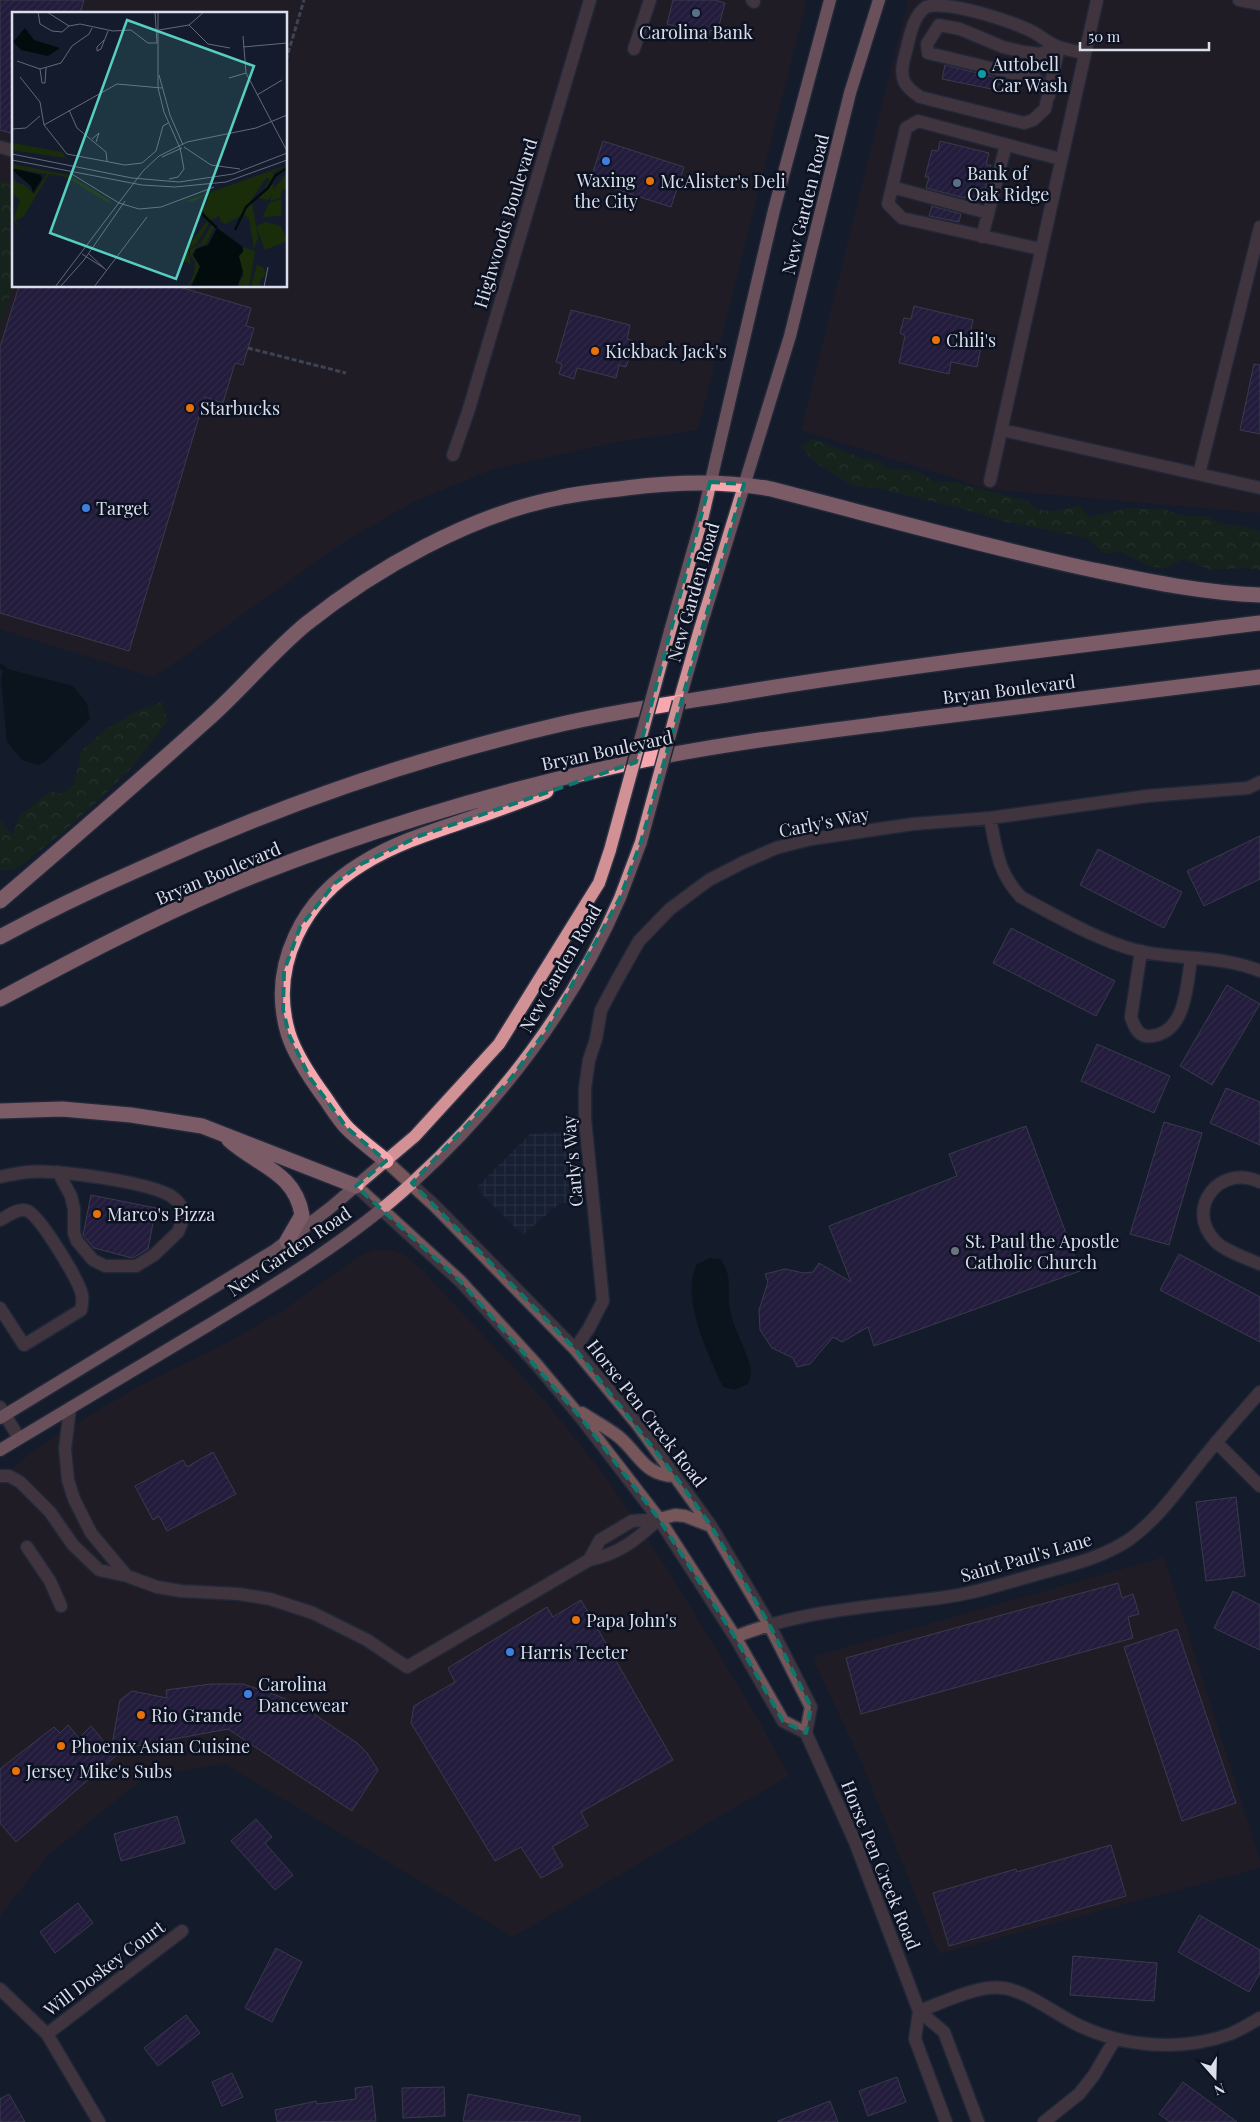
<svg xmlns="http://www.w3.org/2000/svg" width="1260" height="2122" font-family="'Playfair Display',serif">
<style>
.commercial{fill:#301d20;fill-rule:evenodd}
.industrial{fill:url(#industrial-grid)}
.forest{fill:url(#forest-crowns)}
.water{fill:#020c0d}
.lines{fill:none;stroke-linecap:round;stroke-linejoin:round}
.stream{stroke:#020c0d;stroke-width:5}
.building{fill:url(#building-hatch);stroke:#686075}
.minor-casing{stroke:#303647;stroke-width:15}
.major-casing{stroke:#303647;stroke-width:15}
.highway-casing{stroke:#303647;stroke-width:18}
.path{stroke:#6e7483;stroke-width:3;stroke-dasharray:5 2.5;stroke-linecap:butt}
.minor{stroke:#765658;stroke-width:12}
.major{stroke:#d19195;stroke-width:12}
.highway{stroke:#f6a8ae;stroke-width:15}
.major-bridge-casing{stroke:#303647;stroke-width:15;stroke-linecap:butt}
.major-bridge{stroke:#d19195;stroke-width:12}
.marked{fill:none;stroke:#0f766e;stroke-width:4;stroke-dasharray:10 6;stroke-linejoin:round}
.service-dot{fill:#5c6f8a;stroke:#0c1222;stroke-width:2}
.culture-dot{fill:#0f9aa8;stroke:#0c1222;stroke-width:2}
.shop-dot{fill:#3f7fe0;stroke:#0c1222;stroke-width:2}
.food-dot{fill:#e8710a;stroke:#0c1222;stroke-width:2}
.worship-dot{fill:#6b7280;stroke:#0c1222;stroke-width:2}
.labels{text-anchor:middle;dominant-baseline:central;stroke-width:5;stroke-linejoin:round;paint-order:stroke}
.poi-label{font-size:18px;fill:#dadfeb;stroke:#0c1222;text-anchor:start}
.street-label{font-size:18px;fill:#dadfeb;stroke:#0c1222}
.inset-river{fill:none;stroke:#020c0d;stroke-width:2.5}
.inset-road{fill:none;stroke:#636978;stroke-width:1}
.view{fill:#58cec0;fill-opacity:0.15;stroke:#58cec0;stroke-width:2.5}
.inset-edge{fill:none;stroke:#dadfeb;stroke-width:2.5}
</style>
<defs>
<pattern id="industrial-grid" width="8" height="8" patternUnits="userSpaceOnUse" patternTransform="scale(1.25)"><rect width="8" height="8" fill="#1b243b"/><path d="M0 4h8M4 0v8" fill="none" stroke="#3c4358"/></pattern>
<pattern id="forest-crowns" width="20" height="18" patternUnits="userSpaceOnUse" patternTransform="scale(1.25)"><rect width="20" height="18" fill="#1a2d0b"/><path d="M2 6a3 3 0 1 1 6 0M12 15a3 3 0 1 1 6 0" fill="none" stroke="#3b4b2f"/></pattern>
<pattern id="building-hatch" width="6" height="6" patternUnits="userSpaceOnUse" patternTransform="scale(1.25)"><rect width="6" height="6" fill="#351d51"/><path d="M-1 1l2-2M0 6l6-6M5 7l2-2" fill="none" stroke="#523d6a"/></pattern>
</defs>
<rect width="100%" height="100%" fill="#141b2c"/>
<!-- commercial -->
<path class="commercial" d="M0,0H807L698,430L617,442L494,469L415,501L342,543L179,660L152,677L0,629ZM14,14H286V286H14Z
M908,0H1260V513L988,489L801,430Z
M375,1250H391L403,1254L420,1268L546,1402L608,1480L670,1573L757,1717L789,1776L513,1937L225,1764L145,1777L48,1855L0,1916V1481L22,1460L43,1444L137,1387L229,1342L285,1309L361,1255Z
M1164,1557L1260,1860V1868L939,1954L861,1761L812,1657Z"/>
<!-- industrial -->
<path class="industrial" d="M567,1131L578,1201L559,1204L523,1235L476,1188L530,1134Z"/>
<!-- forest -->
<path class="forest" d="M0,181L12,186C16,204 12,221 8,238C24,264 9,300 0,327Z
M813,439L864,459L879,461L891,470L902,469L921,473L935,482H955L1027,501C1041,517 1061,510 1079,505L1089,517L1129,508L1163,509L1183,516H1208L1220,524L1240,526L1260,531V570L1246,568L1211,570L1183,559L1166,568L1151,567L1119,551L1104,554L1087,538L1002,521L964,509L876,488L853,486L815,462L800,446Z
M162,702L168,721L133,766L98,801L63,832L18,868L0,871V820L12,836L20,816L50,791L62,794L74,785L81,751L106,729L137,711Z"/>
<!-- water -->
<path class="water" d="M4,668L73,686L87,703L90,719L45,762L38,765L22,760L7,742L1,679Z
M710,1258L720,1259C732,1274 728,1286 729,1303C730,1325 752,1358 751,1373C751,1377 749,1381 748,1384L734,1390L723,1387C708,1354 680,1298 697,1264Z"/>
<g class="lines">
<!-- stream -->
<path class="stream" d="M0,666L4,668"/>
</g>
<!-- building -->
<path class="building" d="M0,0H84L80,14H14V134L0,130Z
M673,0H715L725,3L717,33L710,30L709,35L667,24Z
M945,65L1018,83L1017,88L998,84L997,90L942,79Z
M603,141L684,167L671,207L590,181Z
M940,141L989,153L986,165H991L985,190L980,189L977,198L966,195L965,198L926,188L929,177H925L932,150L938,151Z
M932,206L961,214L959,222L929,216Z
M19,286H176L251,308L246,326L254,328L243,365L235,363L223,403L205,397L129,651L0,613V347Z
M914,306L973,320L968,344L981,347L977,367L951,362L949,374L899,363L905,336L900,333L904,318L911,319Z
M571,310L630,325L627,339L634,341L626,367L619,365L616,378L577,368L574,379L559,374L562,364L556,362Z
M1254,364L1260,365V434L1240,430Z
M1260,836V879L1204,906L1187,871Z
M1098,849L1182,892L1164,928L1080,885Z
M1011,928L1115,981L1096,1016L993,963Z
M1227,985L1260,1004L1212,1085L1180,1066Z
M1097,1044L1170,1076L1154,1113L1081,1081Z
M1226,1088L1260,1102V1145L1210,1123Z
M1164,1122L1202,1133L1169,1245L1130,1234Z
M1026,1126L1080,1271L874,1346L868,1327L842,1342L833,1337L810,1364L797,1367L793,1358L772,1348L760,1330L759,1310L768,1282L765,1274L785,1269L804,1273L813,1272L819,1263L851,1282L829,1226L957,1176L949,1154Z
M91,1195L156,1208L148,1249L132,1258L94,1248L83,1235Z
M1179,1254L1260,1297V1342L1160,1290Z
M213,1452L236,1494L167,1531L159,1516L153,1520L135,1486L183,1460L187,1467Z
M1236,1497L1245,1576L1206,1581L1196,1502Z
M1118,1583L1122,1598L1133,1594L1139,1614L1128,1617L1133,1638L861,1714L846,1658Z
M1233,1591L1260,1605V1650L1214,1628Z
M581,1600L673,1760L581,1812L588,1826L552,1847L563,1866L541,1878L521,1847L495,1861L411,1723L414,1706L455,1682L448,1668L547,1607L553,1617Z
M1177,1629L1236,1803L1182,1821L1124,1647Z
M211,1684H243L276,1695L305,1708L357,1743L367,1753L378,1770L352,1811L228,1729L125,1748L16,1842L0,1823V1769L54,1727L60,1733L68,1725L79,1738L91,1726L111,1750L120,1700L132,1691L167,1698L166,1690Z
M177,1816L185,1843L121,1861L114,1834Z
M256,1819L272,1837L265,1843L293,1875L275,1890L231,1841Z
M1111,1845L1126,1896L949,1946L933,1893L1016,1869L1017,1872Z
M78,1903L93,1923L55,1953L40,1932Z
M1199,1915L1260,1950V1973L1249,1992L1178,1952Z
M276,1948L302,1962L272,2022L245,2008Z
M1073,1956L1157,1963L1154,2001L1070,1995Z
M186,2015L200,2033L158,2066L144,2048Z
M232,2073L243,2097L222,2106L212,2082Z
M897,2077L906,2102L868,2116L859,2091Z
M1183,2082L1237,2122H1170L1159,2114Z
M372,2086L376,2121L277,2122L275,2110L316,2101L317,2104L356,2099L355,2088Z
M444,2087L445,2116L403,2118L402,2088Z
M9,2094L25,2122H0V2099Z
M468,2094L580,2116V2122L463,2121Z
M830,2101L838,2122H778V2121Z"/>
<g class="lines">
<defs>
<path id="minor" d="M752,0L754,2
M1239,0L1260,4
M1059,47L1045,109L1033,120L1024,123L920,97C904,86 899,79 904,59C909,43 911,17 926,7C949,0 1014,22 1035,33C1043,38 1050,44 1059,47C1066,50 1076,51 1085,53
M634,49L650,0
M1049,96L1044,86L1036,79L928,53L927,44L939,25L960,29L1003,47L1024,52L1040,54L1059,47
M0,147L14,151
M892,187L988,213
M982,237L1006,145
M1040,249L902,218L888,204L906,128L918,121L1060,159
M1002,430L1260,488
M453,455L468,412L590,0
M1199,474L1260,227
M990,481L1097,0
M990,818C996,849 998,873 1021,897C1056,916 1101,942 1139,951C1179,960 1222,955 1260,971
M1141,951L1131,1017C1134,1027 1139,1038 1151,1036C1186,1033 1187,985 1191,958
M386,1161L435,1206L575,1349L638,1425L711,1526L769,1624L811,1707L806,1733L855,1842L919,2011L915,2039L946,2122
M0,1177C9,1175 18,1173 27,1172C55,1169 148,1182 171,1196C179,1201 182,1207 185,1214L178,1232L154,1255L136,1266H105L93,1260L77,1241L74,1233V1209L71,1196L58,1172
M1260,1182C1220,1163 1184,1208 1215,1241C1223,1250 1248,1259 1260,1264
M356,1186L460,1281L536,1364L582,1419L659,1519L735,1637L783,1721L806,1733
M0,1220C8,1216 19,1207 28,1211C41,1218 79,1280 82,1295C83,1300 82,1305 81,1310L24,1345L0,1308
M575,1349L589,1328L603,1301L585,1119V1088L589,1060L596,1039L601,1010L617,980L639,941L670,909L709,880L744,862L776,848L811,839L913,824L990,818L1147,796L1248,788L1260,782
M0,1407L19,1438
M70,1408L65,1449L68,1480L74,1499L91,1533L127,1576
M582,1413C594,1421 608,1428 619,1437C640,1455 644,1475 675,1476
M1216,1442L1260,1486
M0,1476H9L20,1482L50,1512L73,1545L99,1570L127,1576L157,1587L181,1591L239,1594L270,1599L313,1613L367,1640L407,1667L589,1560C619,1554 636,1540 659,1519
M27,1547L50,1581L61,1606
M589,1560L600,1540L632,1521L659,1519L675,1515L685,1516L711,1526
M735,1637C801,1610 870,1607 939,1598C973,1594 1005,1583 1038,1574C1070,1565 1102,1558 1130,1539C1159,1518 1179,1488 1201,1461C1220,1437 1240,1415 1260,1392
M0,1989L47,2034L99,2122
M919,2011C942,2003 979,1984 1003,1988C1027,1991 1055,2014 1078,2025C1123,2047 1182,2052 1230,2034C1240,2030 1250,2024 1260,2018
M919,2011L944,2032L978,2122
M47,2034L182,1931
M1044,2122L1079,2094L1094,2075L1115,2039"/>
<path id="major" d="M670,631L703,515L774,210L830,0
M679,702L700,629L790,336L850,93L879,0
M0,1418L275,1250L330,1208L415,1136L499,1044L599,883L610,850
M0,1450C69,1408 138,1367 207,1326C278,1283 351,1239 412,1183C498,1105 574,1005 620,898C627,879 634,861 641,842"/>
<path id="highway" d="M0,901C70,841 139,781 207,720C241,690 271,653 306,624C375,569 470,515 558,498C580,493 603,491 626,488C674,482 723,480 771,489C876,516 979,545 1084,568C1142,580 1200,593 1260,595
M0,937C46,912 94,889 142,868C271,809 406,761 545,728C607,713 670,704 732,694C907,665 1084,645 1260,623
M0,999C73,960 147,921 224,888C349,836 488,793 620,765C719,743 820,732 920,719C1033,705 1147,691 1260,677
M0,1111L62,1109L131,1115L202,1126L356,1186
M229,1140C258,1166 295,1172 302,1215L287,1241
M386,1161C373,1150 359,1140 348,1129C339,1120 332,1108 325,1098C311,1079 295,1056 288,1033C268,965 304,898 363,863C397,842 434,831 472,818C497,810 522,800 546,791"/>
</defs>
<!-- minor casing -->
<use href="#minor" class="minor-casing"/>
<!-- major casing -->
<use href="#major" class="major-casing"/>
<!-- highway casing -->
<use href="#highway" class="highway-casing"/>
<!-- path -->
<path class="path" d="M286,60L304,0
M248,348L346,373"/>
<!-- minor -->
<use href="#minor" class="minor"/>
<!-- major -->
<use href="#major" class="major"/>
<!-- highway -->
<use href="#highway" class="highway"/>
<defs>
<path id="major-bridge" d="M641,842L679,702
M610,850L670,631"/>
</defs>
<!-- major-bridge casing -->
<use href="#major-bridge" class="major-bridge-casing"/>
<!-- major-bridge -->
<use href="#major-bridge" class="major-bridge"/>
</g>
<!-- marked area -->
<path d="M0 0H1260V2122H0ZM710,482L744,484L641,842L620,898L548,1028L509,1081L412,1183L575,1349L675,1476L711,1526L769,1624L811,1707L806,1733L783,1721L735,1637L659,1519L582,1419L460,1281L356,1186L386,1161L347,1128L310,1078L289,1035L283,1010L284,971L300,927L335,883L361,864L419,836L636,762Z" fill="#141b2c" fill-opacity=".55" fill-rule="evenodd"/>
<path class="marked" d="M710,482L744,484L641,842L620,898L548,1028L509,1081L412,1183L575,1349L675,1476L711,1526L769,1624L811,1707L806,1733L783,1721L735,1637L659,1519L582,1419L460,1281L356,1186L386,1161L347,1128L310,1078L289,1035L283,1010L284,971L300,927L335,883L361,864L419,836L636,762Z"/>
<!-- markers -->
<g class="service-dot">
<circle cx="696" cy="13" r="5"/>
<circle cx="957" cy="183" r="5"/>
</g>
<circle class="culture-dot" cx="982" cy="74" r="5"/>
<g class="shop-dot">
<circle cx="606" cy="161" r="5"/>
<circle cx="86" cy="508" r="5"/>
<circle cx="510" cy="1652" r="5"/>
<circle cx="248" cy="1694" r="5"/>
</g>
<g class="food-dot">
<circle cx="650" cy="181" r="5"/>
<circle cx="936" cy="340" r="5"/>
<circle cx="595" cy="351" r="5"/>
<circle cx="190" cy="408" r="5"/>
<circle cx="97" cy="1214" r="5"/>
<circle cx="576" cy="1620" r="5"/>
<circle cx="141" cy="1715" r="5"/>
<circle cx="61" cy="1746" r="5"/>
<circle cx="16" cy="1771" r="5"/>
</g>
<circle class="worship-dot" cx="955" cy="1251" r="5"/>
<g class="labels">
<!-- poi labels -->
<g class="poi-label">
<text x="696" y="32" text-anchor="middle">Carolina Bank</text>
<text x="992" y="64">Autobell<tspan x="992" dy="21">Car Wash</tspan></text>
<text x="967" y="173">Bank of<tspan x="967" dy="21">Oak Ridge</tspan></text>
<text x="606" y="180" text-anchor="middle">Waxing<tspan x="606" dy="21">the City</tspan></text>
<text x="660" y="181">McAlister's Deli</text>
<text x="946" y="340">Chili's</text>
<text x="605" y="351">Kickback Jack's</text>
<text x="200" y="408">Starbucks</text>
<text x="96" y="508">Target</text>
<text x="107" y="1214">Marco's Pizza</text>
<text x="965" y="1241">St. Paul the Apostle<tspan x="965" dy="21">Catholic Church</tspan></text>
<text x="586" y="1620">Papa John's</text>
<text x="520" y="1652">Harris Teeter</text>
<text x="258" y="1684">Carolina<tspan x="258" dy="21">Dancewear</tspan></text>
<text x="151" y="1715">Rio Grande</text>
<text x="71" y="1746">Phoenix Asian Cuisine</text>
<text x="26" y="1771">Jersey Mike's Subs</text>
</g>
<!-- street labels -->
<g class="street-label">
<text transform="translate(805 204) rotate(-76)">New Garden Road</text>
<text transform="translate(505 223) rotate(-73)">Highwoods Boulevard</text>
<text transform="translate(693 592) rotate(-74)">New Garden Road</text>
<text transform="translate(1009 689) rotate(-7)">Bryan Boulevard</text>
<text transform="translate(607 750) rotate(-12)">Bryan Boulevard</text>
<text transform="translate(824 822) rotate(-11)">Carly's Way</text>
<text transform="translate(218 873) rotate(-23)">Bryan Boulevard</text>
<text transform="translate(560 968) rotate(-60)">New Garden Road</text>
<text transform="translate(572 1161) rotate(-95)">Carly's Way</text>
<text transform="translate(289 1251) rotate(-34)">New Garden Road</text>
<text transform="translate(647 1413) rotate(52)">Horse Pen Creek Road</text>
<text transform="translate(1026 1557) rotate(-16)">Saint Paul's Lane</text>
<text transform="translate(881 1865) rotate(68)">Horse Pen Creek Road</text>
<text transform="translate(104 1968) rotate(-37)">Will Doskey Court</text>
</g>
</g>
<!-- overview -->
<g transform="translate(12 12)">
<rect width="275" height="275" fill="#141b2c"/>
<path d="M270,187L269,204L251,205L257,191ZM254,210L269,214L275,229L253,238L244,214Z" fill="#1a2d0b"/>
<path d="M0,131L50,140L54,146L0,138ZM0,152L57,163L96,187L100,193L54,165L37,162L12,204L4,208L6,218L2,207L8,188L0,181V164L5,171L13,173L22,182L35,162L0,156ZM275,153L260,161L262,162L261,169L251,178L258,168L255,165L228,204L214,212L209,210L207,204L198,209L185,231L176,238L179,252L170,248L173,238L196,208L191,198L196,188L194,183L180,190L174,189ZM275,161V176L270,178L268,186L258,189L260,180L257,188L246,186L262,171L261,178ZM240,190L246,226L242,237L237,207L231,201ZM204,211L194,232L185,235L180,243L188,255L183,267L175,275L182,262L183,250L178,243V238L189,231L199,214ZM231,235L243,239L237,275L226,273L232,263L227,258L226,244ZM245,253L251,255L254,261L248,269L249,275H239Z" fill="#1a2d0b"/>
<path d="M13,16L22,28L48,36L36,44L9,38L1,30ZM3,157L29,163L30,167L21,181L19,174L0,158ZM205,216L231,235V240L227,244L231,260L225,275H179L188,254L181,243L184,237L196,233Z" fill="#020c0d"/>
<path class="inset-river" d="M188,200L205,216M223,218L234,195L256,176L263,164L275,156"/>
<path class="inset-road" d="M26,0L28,12L40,19L50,20L57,14M35,0L57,14L68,12L101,19L119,18L136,31H145M143,0L145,31M146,0V76L152,100L168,136M220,0H258M177,13L196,32L218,36M147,18L177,13L192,0M231,24L234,61L275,139M92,28L85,35V39L89,37L96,19M231,35L275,31M5,49L28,57L49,51L60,34L77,22L80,16M28,57L30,71H33L34,56M147,63L158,103L171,133M8,65L28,90L32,113L55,142L113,153L130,151L144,139L151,114L156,111M217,66L234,61M245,83L270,68M57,98L65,116L94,140L95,149M32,113L105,72L150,76M0,117L14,116L28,104M80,127L87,121L84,130M172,135L199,153L228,157M0,142L120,166L167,170L221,162L275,141M150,145L170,136M0,148L130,173L163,175L214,170L275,148M58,161L107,191L127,197L149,195L202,175M157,167L166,165L172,157L168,136M76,241L95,259M70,242L92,256M43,275L131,159L147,144L175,130L244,116L275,103M48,275L72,248L113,189M82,275L135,205M252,275L256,255"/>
<path class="view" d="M115,8L242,54L164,267L38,221Z"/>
<rect width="275" height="275" class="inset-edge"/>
</g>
<!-- north arrow -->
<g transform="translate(1215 2077) rotate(160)" stroke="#0c1222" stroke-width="4" paint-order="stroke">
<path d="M0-4L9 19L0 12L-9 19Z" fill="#dadfeb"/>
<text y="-8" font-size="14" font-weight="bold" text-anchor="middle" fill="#dadfeb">N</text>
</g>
<!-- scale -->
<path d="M1080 42v8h129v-8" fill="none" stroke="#dadfeb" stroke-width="2.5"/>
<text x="1088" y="42" font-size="15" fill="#dadfeb" stroke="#0c1222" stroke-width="4" paint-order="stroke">50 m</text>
</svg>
